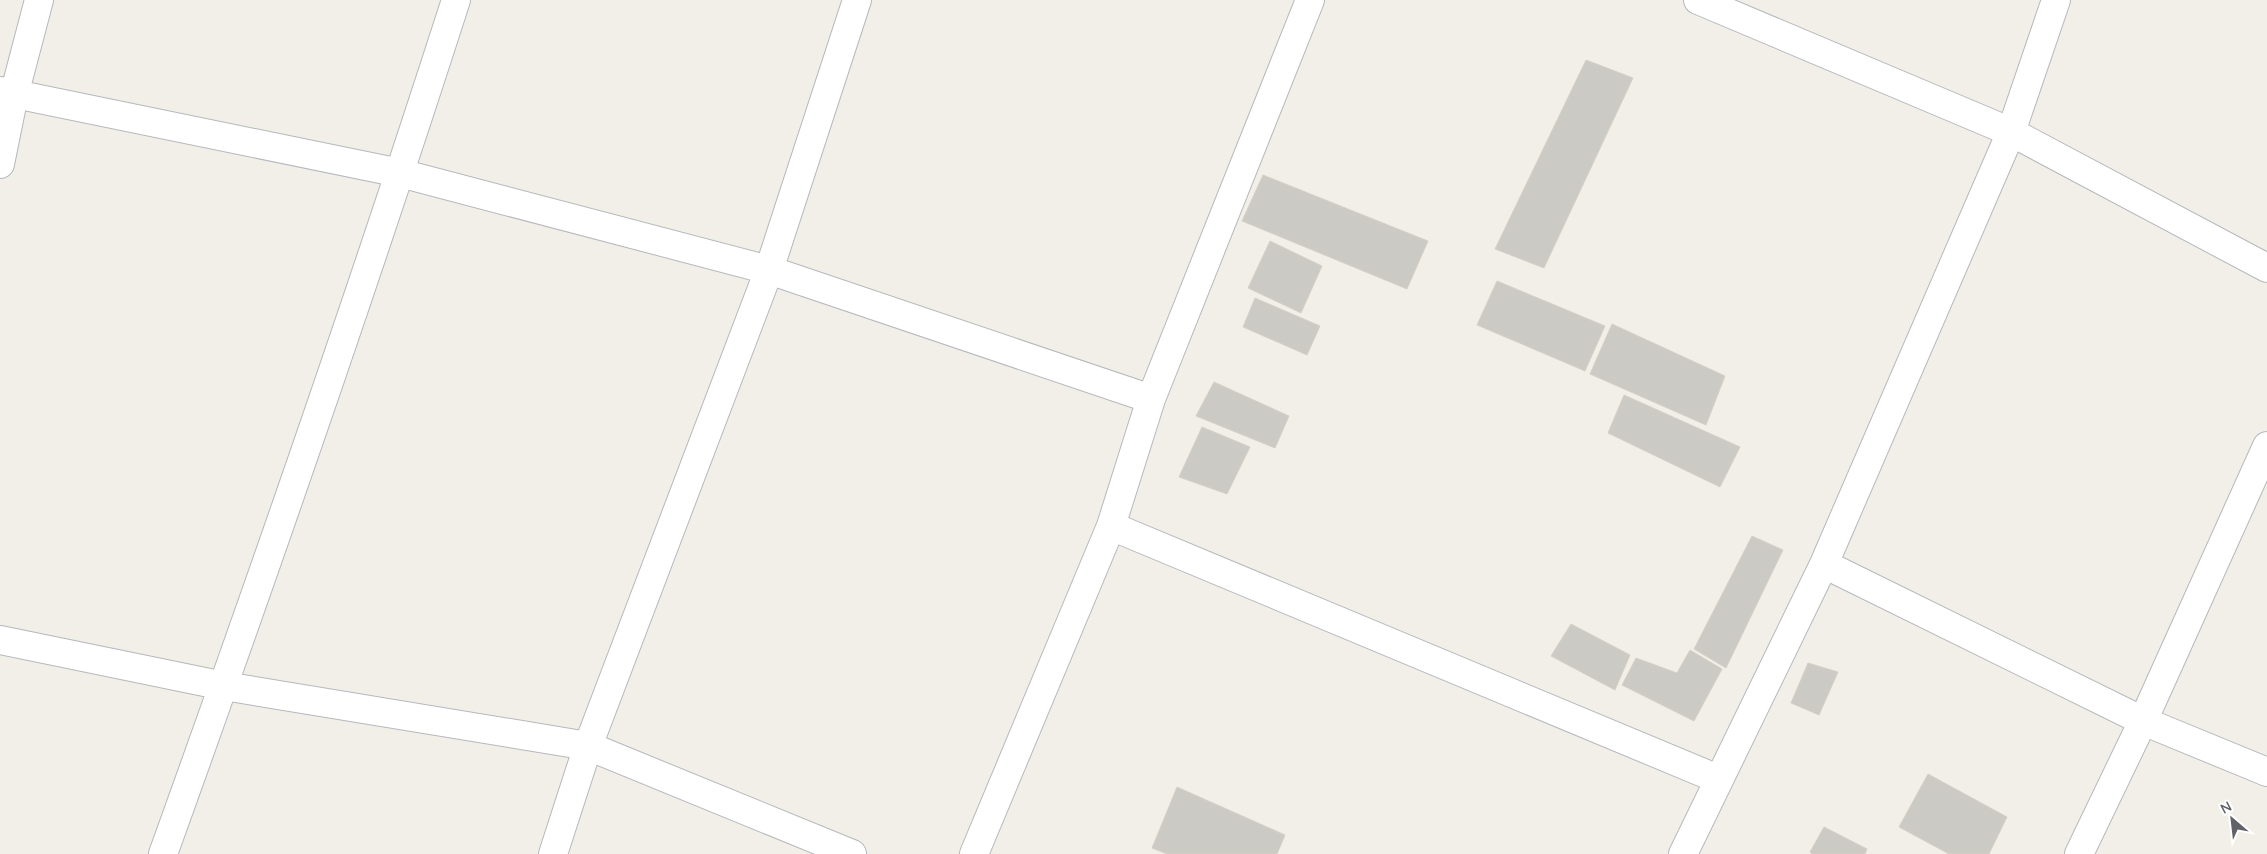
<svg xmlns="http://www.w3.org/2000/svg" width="2267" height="854" font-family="Quicksand,sans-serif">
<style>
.building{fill:#cccac5;stroke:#d6d1c6}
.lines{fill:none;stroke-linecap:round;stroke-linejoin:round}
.minor-casing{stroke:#b5b8bc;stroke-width:30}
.tertiary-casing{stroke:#b5b8bc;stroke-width:30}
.minor{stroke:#fff;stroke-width:28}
.tertiary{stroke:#fff;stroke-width:28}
</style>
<rect width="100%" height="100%" fill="#f1efe8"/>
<!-- building -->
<path class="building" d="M1586,60L1633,78L1544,268L1495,249Z
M1263,175L1428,241L1407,289L1242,221Z
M1270,241L1322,266L1301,313L1248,288Z
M1497,281L1605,326L1585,371L1477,325Z
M1255,298L1320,326L1307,355L1243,327Z
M1612,324L1725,376L1706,425L1590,374Z
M1214,382L1289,416L1275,448L1196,416Z
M1624,395L1740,447L1720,487L1608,433Z
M1202,427L1250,447L1227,494L1179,477Z
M1752,536L1783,550L1726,668L1694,649Z
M1571,624L1630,655L1615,690L1551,656Z
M1690,650L1722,669L1694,721L1622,685L1636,658L1677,673Z
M1808,663L1838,672L1819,715L1791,703Z
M1928,774L2007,817L1989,854H1949L1899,827Z
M1177,787L1285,835L1277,854H1167L1152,848Z
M1824,827L1867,849L1865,854H1812L1810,852Z"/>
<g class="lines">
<defs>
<path id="minor" d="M0,91L400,173L769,270L1151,399
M0,164L14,95L39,0
M1111,526L1718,779
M1824,564L2143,721L2267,772
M0,640L224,686L588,746L852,854
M163,854C265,571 364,286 456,0
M974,854L1111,526L1151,399L1310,0
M1683,854L1824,564L2011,132L2056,0
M2079,854L2143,721L2267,446"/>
<path id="tertiary" d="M1698,0L2011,132L2267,268
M553,854L588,746L769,270L857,0"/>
</defs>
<!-- minor casing -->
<use href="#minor" class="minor-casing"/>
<!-- tertiary casing -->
<use href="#tertiary" class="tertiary-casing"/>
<!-- minor -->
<use href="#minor" class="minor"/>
<!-- tertiary -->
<use href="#tertiary" class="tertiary"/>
</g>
<!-- north arrow -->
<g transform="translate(2232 819) rotate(332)" stroke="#ffffff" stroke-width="4" paint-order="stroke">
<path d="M0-4L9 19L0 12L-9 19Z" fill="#5f6368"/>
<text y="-8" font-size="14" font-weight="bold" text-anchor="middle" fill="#5f6368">N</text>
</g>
</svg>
